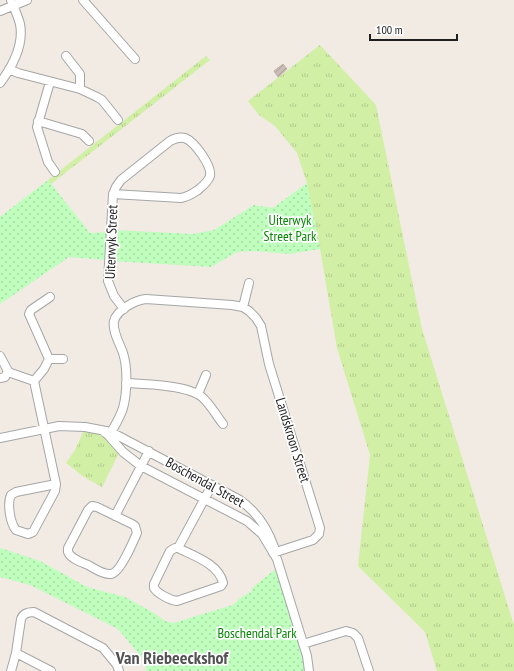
<svg xmlns="http://www.w3.org/2000/svg" width="514" height="671" font-family="'PT Sans Narrow',sans-serif">
<style>
.grass{fill:url(#grass-tufts)}
.park{fill:url(#park-dots)}
.building{fill:url(#building-hatch);stroke:#c4afa5}
.lines{fill:none;stroke-linecap:round;stroke-linejoin:round}
.minor-casing{stroke:#a6a6a6;stroke-width:10}
.minor{stroke:#fff;stroke-width:8}
.labels{text-anchor:middle;dominant-baseline:central;stroke-width:3.5;stroke-linejoin:round;paint-order:stroke}
.park-label{font-size:14px;fill:#048801;stroke:#fff}
.street-label{font-size:14px;fill:#1f1f1f;stroke:#fff}
.district-label{font-size:18px;font-weight:bold;fill:#525252;stroke:#fff}
</style>
<defs>
<pattern id="grass-tufts" width="24" height="20" patternUnits="userSpaceOnUse"><rect width="24" height="20" fill="#d1efa5"/><path d="M3 7l-1-3M5 7V3M7 7l1-3M15 17l-1-3M17 17v-4M19 17l1-3" fill="none" stroke="#b3cc8e"/></pattern>
<pattern id="park-dots" width="8" height="8" patternUnits="userSpaceOnUse"><rect width="8" height="8" fill="#bffebd"/><path d="M2 2h.1M6 6h.1" fill="none" stroke="#a4d9a2" stroke-width="1.8" stroke-linecap="round"/></pattern>
<pattern id="building-hatch" width="6" height="6" patternUnits="userSpaceOnUse"><rect width="6" height="6" fill="#c9bdb7"/><path d="M-1 1l2-2M0 6l6-6M5 7l2-2" fill="none" stroke="#aca29d"/></pattern>
</defs>
<rect width="100%" height="100%" fill="#f1ebe4"/>
<!-- grass -->
<path class="grass" d="M320,45L376,105L422,329L514,625V671H437L425,632L358,566L370,455L337,348L320,249L307,183L297,153L275,126L259,115L248,101Z
M206,56L210,60L51,184L48,180Z
M84,430C103,434 106,438 120,451L102,487L84,477L66,463L75,450Z"/>
<!-- park -->
<path class="park" d="M48,180L90,233L108,232L106,260L69,257L0,304V217Z
M307,183L320,249L289,254L255,251L237,252L211,267L112,261L114,230L193,234L214,230L254,205L273,208Z
M0,548L40,561L87,587L125,597L154,613L165,621L173,623L233,605L240,598L252,591L251,589L273,571L277,570L304,658L306,671H145L147,664L118,629L30,585L0,577Z"/>
<!-- building -->
<path class="building" d="M283,64L287,69L278,77L274,71Z"/>
<g class="lines">
<defs>
<path id="minor" d="M83,0L135,59
M0,11L27,0
M66,56L80,74V89
M9,69L18,73L80,89L97,97L102,100L118,120
M50,82L37,127L48,162L55,172
M0,83C12,67 24,45 20,24C18,16 14,8 11,0
M38,121L82,134L89,141
M113,194L181,198C188,197 192,194 198,190C203,186 208,182 210,176C212,166 195,142 185,138C180,137 175,138 170,141L121,180L116,187L113,194L108,281L114,296L124,309
M243,307L249,283
M0,356L8,371L5,377L0,378
M49,359H63
M8,372L34,381
M34,381L56,484
M34,381L44,369L49,359L29,314L31,310L50,297
M126,383C144,384 188,385 202,397C210,404 216,415 223,424
M198,394L206,375
M103,431L109,436L123,452L141,466L247,521L262,534L277,559L307,656L309,671
M109,436C114,427 120,418 123,408C127,394 128,368 123,353C120,344 112,331 114,321C117,310 135,300 146,299L232,305L243,307L249,311L256,318L261,326L269,364L320,528L319,534L313,540L273,553
M0,438L59,426L85,427L111,432L240,500C257,512 267,527 274,547
M56,484L55,491L33,532L28,534L16,530C10,523 7,503 11,495L16,492Z
M92,506L97,507L132,524L135,526L137,533C133,542 120,573 111,574C103,575 94,568 88,565C81,562 71,559 68,552V548L88,510Z
M115,516L149,451
M175,548H178C194,556 219,564 223,583L221,586L177,601C170,600 158,594 154,588V584L170,551Z
M178,548L212,485
M303,644L346,631L353,633L358,638L369,671
M16,653L51,671
M11,671L16,653L21,619C23,613 28,612 34,612L103,648L117,665L119,671"/>
</defs>
<!-- minor casing -->
<use href="#minor" class="minor-casing"/>
<!-- minor -->
<use href="#minor" class="minor"/>
</g>
<g class="labels">
<!-- park labels -->
<g class="park-label">
<text x="290" y="220">Uiterwyk<tspan x="290" dy="16">Street Park</tspan></text>
<text x="257" y="633">Boschendal Park</text>
</g>
<!-- street labels -->
<g class="street-label">
<text transform="translate(111 242) rotate(-88)">Uiterwyk Street</text>
<text transform="translate(293 440) rotate(73)">Landskroon Street</text>
<text transform="translate(205 482) rotate(29)">Boschendal Street</text>
</g>
<!-- district labels -->
<g class="district-label">
<text x="172" y="657">Van Riebeeckshof</text>
</g>
</g>
<!-- scale -->
<path d="M370 34v6h87v-6" fill="none" stroke="#1f1f1f" stroke-width="2"/>
<text x="376" y="34" font-size="12" fill="#1f1f1f" stroke="#ffffff" stroke-width="3" paint-order="stroke">100 m</text>
</svg>
